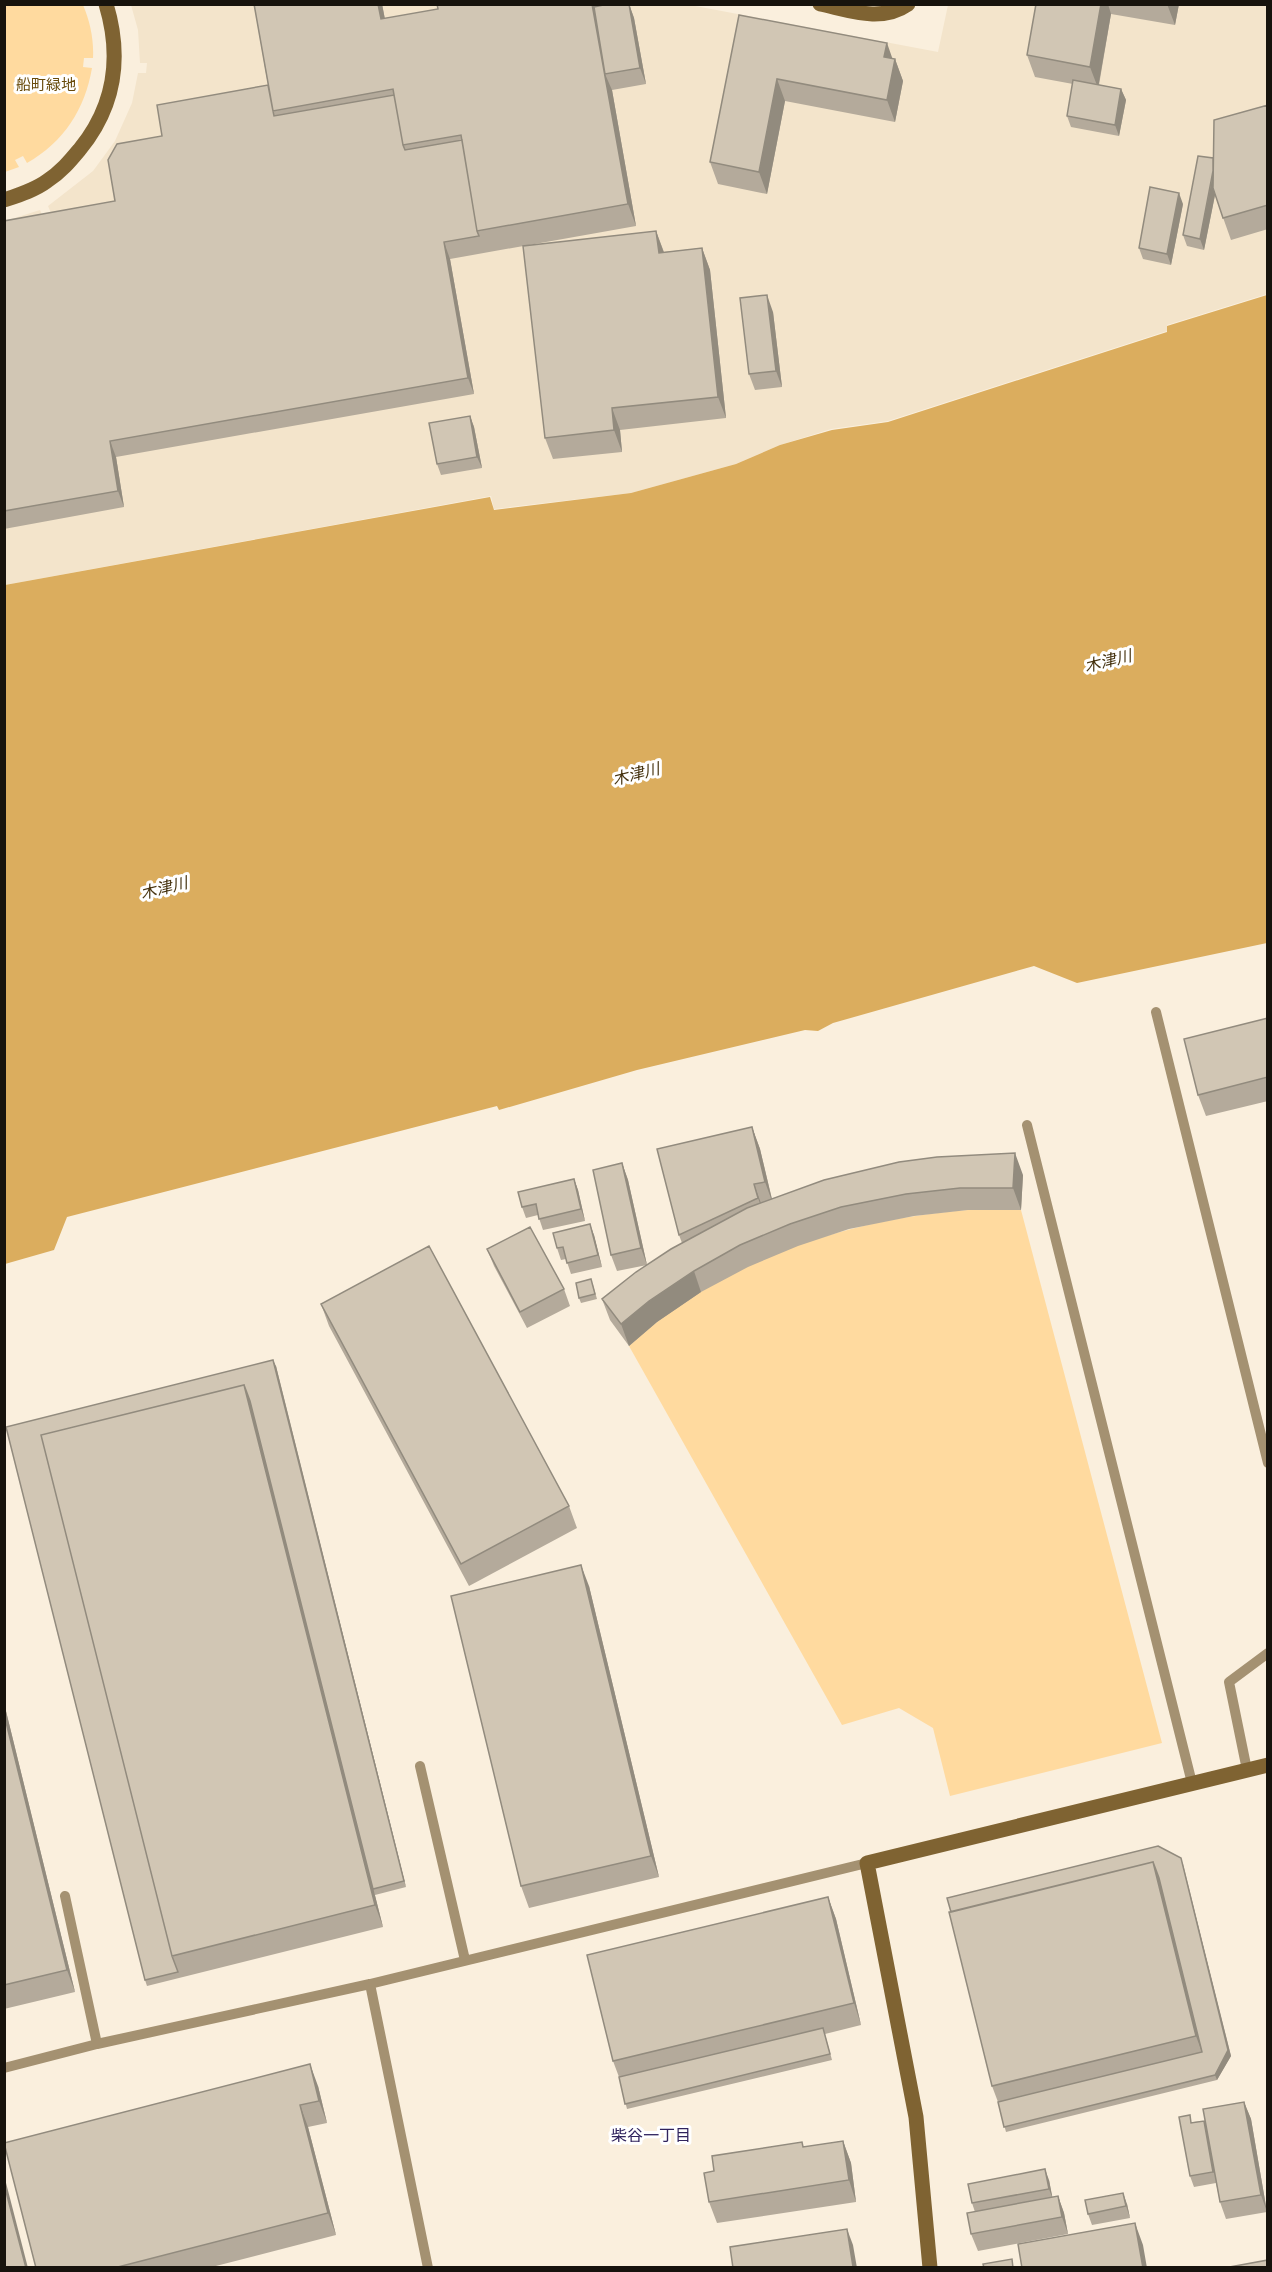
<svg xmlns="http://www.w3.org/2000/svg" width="1272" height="2272" font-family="'DM Sans','Noto Sans JP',sans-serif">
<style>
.built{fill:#f3e4cb}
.green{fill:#ffda9f}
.water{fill:#dbad5e}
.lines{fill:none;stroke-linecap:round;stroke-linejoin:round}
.lane{stroke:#a49171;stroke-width:10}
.secondary{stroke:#7f6332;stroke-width:15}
.wall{fill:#b4aa9b}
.shaded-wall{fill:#928b7e}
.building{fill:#d1c6b4;stroke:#928b7e;stroke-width:1.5}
.labels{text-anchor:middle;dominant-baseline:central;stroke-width:6;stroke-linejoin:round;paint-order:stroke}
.park-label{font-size:15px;fill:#684a0a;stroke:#fff}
.water-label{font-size:16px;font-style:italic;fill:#473411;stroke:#fff}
.neighbourhood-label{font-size:16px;fill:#30235d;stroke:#fff}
</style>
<rect width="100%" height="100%" fill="#faefdd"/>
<!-- built -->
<path class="built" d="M131,5H690L938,52L948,5H1267V294L1167,325V331L888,421L831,429L780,445L736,464L631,493L494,509L491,496L5,585V221L40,210L43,217L51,213L48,206L93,171L115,141L132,103L138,73H146L147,63H140L138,30Z"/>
<!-- green -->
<path class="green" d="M5,4L83,5C90,21 94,40 93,58H84L83,67L92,68C85,109 64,142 27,163L23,156L15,160L19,167L5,172Z
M968,1210H1021L1162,1743L950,1796L933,1728L899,1708L842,1725L629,1346C719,1261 846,1219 968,1210Z"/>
<!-- water -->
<path class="water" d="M1267,295V943L1077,983L1034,966L833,1023L818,1031L805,1030L637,1070L499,1110L497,1106L67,1217L54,1250L5,1264V585L490,497L494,510L631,493L736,464L780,445L832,430L888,422L1167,332V326Z"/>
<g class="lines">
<!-- lane -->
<path class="lane" d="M1156,1012L1268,1463
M1027,1125L1192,1783
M420,1766L465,1960
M1247,1770L1229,1682L1268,1653
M65,1896L97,2044
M370,1984L428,2268
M4,2068L97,2044L370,1984L867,1863"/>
<!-- secondary -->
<path class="secondary" d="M820,4C849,10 881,23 908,4
M4,200C19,195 35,190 47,181C61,172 70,161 80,149C115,106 122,57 106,4
M930,2268L916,2117L867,1863L1268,1765"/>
</g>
<!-- wall -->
<path class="wall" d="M254,4H382L385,19L629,4L634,18L646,84L612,90L636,226L450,259L474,394L116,457L124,507L4,529V221L115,201L162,136L268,85Z
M1036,4H1179L1175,25L1111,14L1099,85L1121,89L1126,100L1119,136L1071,127L1067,116L1073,84L1035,77L1027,55Z
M739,15L895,59L903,81L895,122L785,101L767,194L718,184L710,162Z
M1268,105V229L1231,240L1215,195L1204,250L1187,246L1183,235L1213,158Z
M1183,204L1171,265L1143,259L1139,248Z
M656,231L664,252L702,248L710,270L726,418L620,430L622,452L553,459L545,438Z
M773,312L782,387L755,390L749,374Z
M470,416L474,427L482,468L441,475L437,464Z
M1268,1018V1101L1206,1116L1198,1095Z
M752,1127L760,1149L772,1199L1023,1175L1021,1210H968L914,1216L849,1229L798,1246L748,1267L701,1292L657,1322L629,1346L610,1320L602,1299L647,1265L617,1271L611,1255L622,1163L628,1180L647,1265L682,1243L679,1235Z
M574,1179L578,1190L585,1221L543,1230L538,1215L526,1218L522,1207Z
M594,1235L602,1267L571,1274L566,1259L561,1260L557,1248Z
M487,1249L564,1289L570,1306L527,1328L494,1266Z
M593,1285L597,1299L581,1303L579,1298Z
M321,1304L569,1506L577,1528L469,1586L329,1326Z
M276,1366L406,1887L375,1895L374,1892L383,1927L147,1986L145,1980Z
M589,1586L659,1877L529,1908L521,1886Z
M4,1703L75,1992L4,2009Z
M1183,1864L1231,2056L1217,2080L1006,2132L998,2102L992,2086Z
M828,1897L836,1919L861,2025L825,2034L832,2060L627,2109L619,2077L613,2061Z
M318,2086L327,2123L308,2127L336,2235L208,2268H36Z
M1244,2102L1251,2119L1267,2212L1226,2219L1220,2202L1216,2183L1194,2187L1190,2176L1193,2122L1204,2121Z
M843,2141L851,2163L856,2202L717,2223L709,2202L714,2171L804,2147Z
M1049,2180L1052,2197L1058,2196L1064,2213L1068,2234L978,2251L971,2234L975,2212L972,2203Z
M1127,2204L1130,2218L1092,2225L1088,2214Z"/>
<!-- shaded-wall -->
<path class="shaded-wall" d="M378,4H382L389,41L381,19Z
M592,4H596L597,7L605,74L612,90L636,226L628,204Z
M629,4L634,18L646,84L640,68Z
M1101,4H1108L1111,14L1098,88L1090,67Z
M1167,4H1179L1175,25Z
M887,43L894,63L895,59L903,81L895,122L887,100L884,57Z
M777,79L785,101L767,194L759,172Z
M1121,89L1126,100L1119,136L1115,125Z
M1216,159L1220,170L1204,250L1200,239Z
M1179,193L1183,204L1171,265L1167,254Z
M656,231L664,253H659Z
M444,242L450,259L474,394L468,378Z
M702,248L710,270L726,418L718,397Z
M767,295L773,312L782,387L776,371Z
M612,408L620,430L622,452L614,430Z
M470,416L474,427L482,468L477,457Z
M110,441L116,457L124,507L118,491Z
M752,1127L760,1149L773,1204L765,1182Z
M1015,1153L1023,1175L1021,1210L1013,1188Z
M622,1163L628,1180L647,1265L641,1248Z
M574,1179L578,1190L585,1221L581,1209Z
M754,1184L762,1206L766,1220L758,1198Z
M590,1224L594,1235L602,1267L598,1255Z
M694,1271L701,1292L657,1322L629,1346L621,1324L649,1301Z
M273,1360L276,1366L406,1887L404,1881Z
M244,1385L252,1406L383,1927L375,1905Z
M581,1565L589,1586L659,1877L651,1856Z
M4,1703L75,1992L67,1970L4,1714Z
M1181,1858L1231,2056L1217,2080L1215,2075Z
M1153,1862L1161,1884L1204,2058L1196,2036Z
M828,1897L836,1919L861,2025L854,2003Z
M310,2064L318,2086L327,2123L319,2101Z
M1244,2102L1251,2119L1267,2212L1261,2195Z
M300,2105L308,2127L336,2235L328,2213Z
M843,2141L851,2163L856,2202L849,2180Z
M1045,2169L1049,2180L1053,2200L1049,2189Z
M4,2175L28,2268H26L4,2184Z
M1123,2193L1127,2204L1130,2218L1126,2206Z
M1058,2196L1064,2213L1068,2234L1062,2217Z
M1135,2223L1143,2245L1147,2268H1143Z
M847,2229L853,2245L857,2268H854L853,2267Z"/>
<!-- building -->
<path class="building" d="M254,4H378L381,19L438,9L437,4H592L628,204L477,231L461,135L403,145L393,89L273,111Z
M608,4H629L640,68L605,74L594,7Z
M1036,4H1101L1090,67L1027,55Z
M739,15L887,43L884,57L895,59L887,100L777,79L759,172L710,162Z
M1073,80L1121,89L1115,125L1067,116Z
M268,85L273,111L274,116L394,95L403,145L405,150L462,140L477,231L479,236L444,242L468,378L110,441L118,491L4,511V221L115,201L108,160L117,144L162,136L157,105Z
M1268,105V205L1223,218L1213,188L1214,120Z
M1198,156L1213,158V171L1200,239L1183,235Z
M1150,187L1179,193L1167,254L1139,248Z
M656,231L659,253L702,248L718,397L612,408L614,430L545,438L523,246Z
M767,295L776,371L749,374L740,298Z
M470,416L477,457L437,464L429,423Z
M1268,1018V1077L1198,1095L1184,1039Z
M752,1127L765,1182L754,1184L758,1198L679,1235L657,1149Z
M1015,1153L1013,1188H960L906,1194L841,1207L790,1224L740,1245L694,1271L649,1301L621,1324L602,1299L636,1272L671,1249L747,1208L824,1180L899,1162L937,1157Z
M622,1163L641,1248L611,1255L593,1170Z
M574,1179L581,1209L539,1219L536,1204L522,1207L518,1192Z
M590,1224L598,1255L567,1263L563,1247L557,1248L553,1233Z
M530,1227L564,1289L520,1312L487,1249Z
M429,1246L569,1506L461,1564L321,1304Z
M591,1279L595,1294L579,1298L576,1283Z
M273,1360L404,1881L373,1889L250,1401L244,1385L41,1435L172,1956L178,1972L145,1980L6,1427Z
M244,1385L375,1905L172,1956L41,1435Z
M581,1565L651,1856L521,1886L451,1596Z
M4,1714L67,1970L4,1985Z
M1158,1846L1181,1858L1228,2050L1215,2075L1004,2127L998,2102L1202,2052L1159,1878L1153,1862L951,1912L947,1898Z
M1153,1862L1196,2036L992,2086L949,1912Z
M828,1897L854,2003L613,2061L587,1955Z
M823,2028L830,2054L625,2104L619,2077Z
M310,2064L319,2101L300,2105L328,2213L114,2268H36L4,2143Z
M1244,2102L1261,2195L1220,2202L1203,2109Z
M1190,2115L1191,2123L1204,2121L1213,2172L1190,2176L1179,2117Z
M843,2141L849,2180L709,2202L704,2173L714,2171L712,2156L802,2142L803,2147Z
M1045,2169L1049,2189L972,2203L968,2184Z
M4,2184L26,2268H4Z
M1123,2193L1126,2206L1088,2214L1085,2200Z
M1058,2196L1062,2217L971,2234L967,2213Z
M1135,2223L1143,2268H1022L1018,2244Z
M847,2229L853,2267L847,2268H733L730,2247Z
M1012,2259L1013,2268H984L983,2264Z
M1268,2260V2268H1224Z"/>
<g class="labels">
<!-- park labels -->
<g class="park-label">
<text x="46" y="85">船町緑地</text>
</g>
<!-- water labels -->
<g class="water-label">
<text transform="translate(1108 661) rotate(-14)">木津川</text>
<text transform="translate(636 774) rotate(-14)">木津川</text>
<text transform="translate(164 888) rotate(-14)">木津川</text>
</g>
<!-- neighbourhood labels -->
<g class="neighbourhood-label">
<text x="651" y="2135">柴谷一丁目</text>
</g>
</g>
<!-- border -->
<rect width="1272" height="2272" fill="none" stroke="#17130d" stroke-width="12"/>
</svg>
